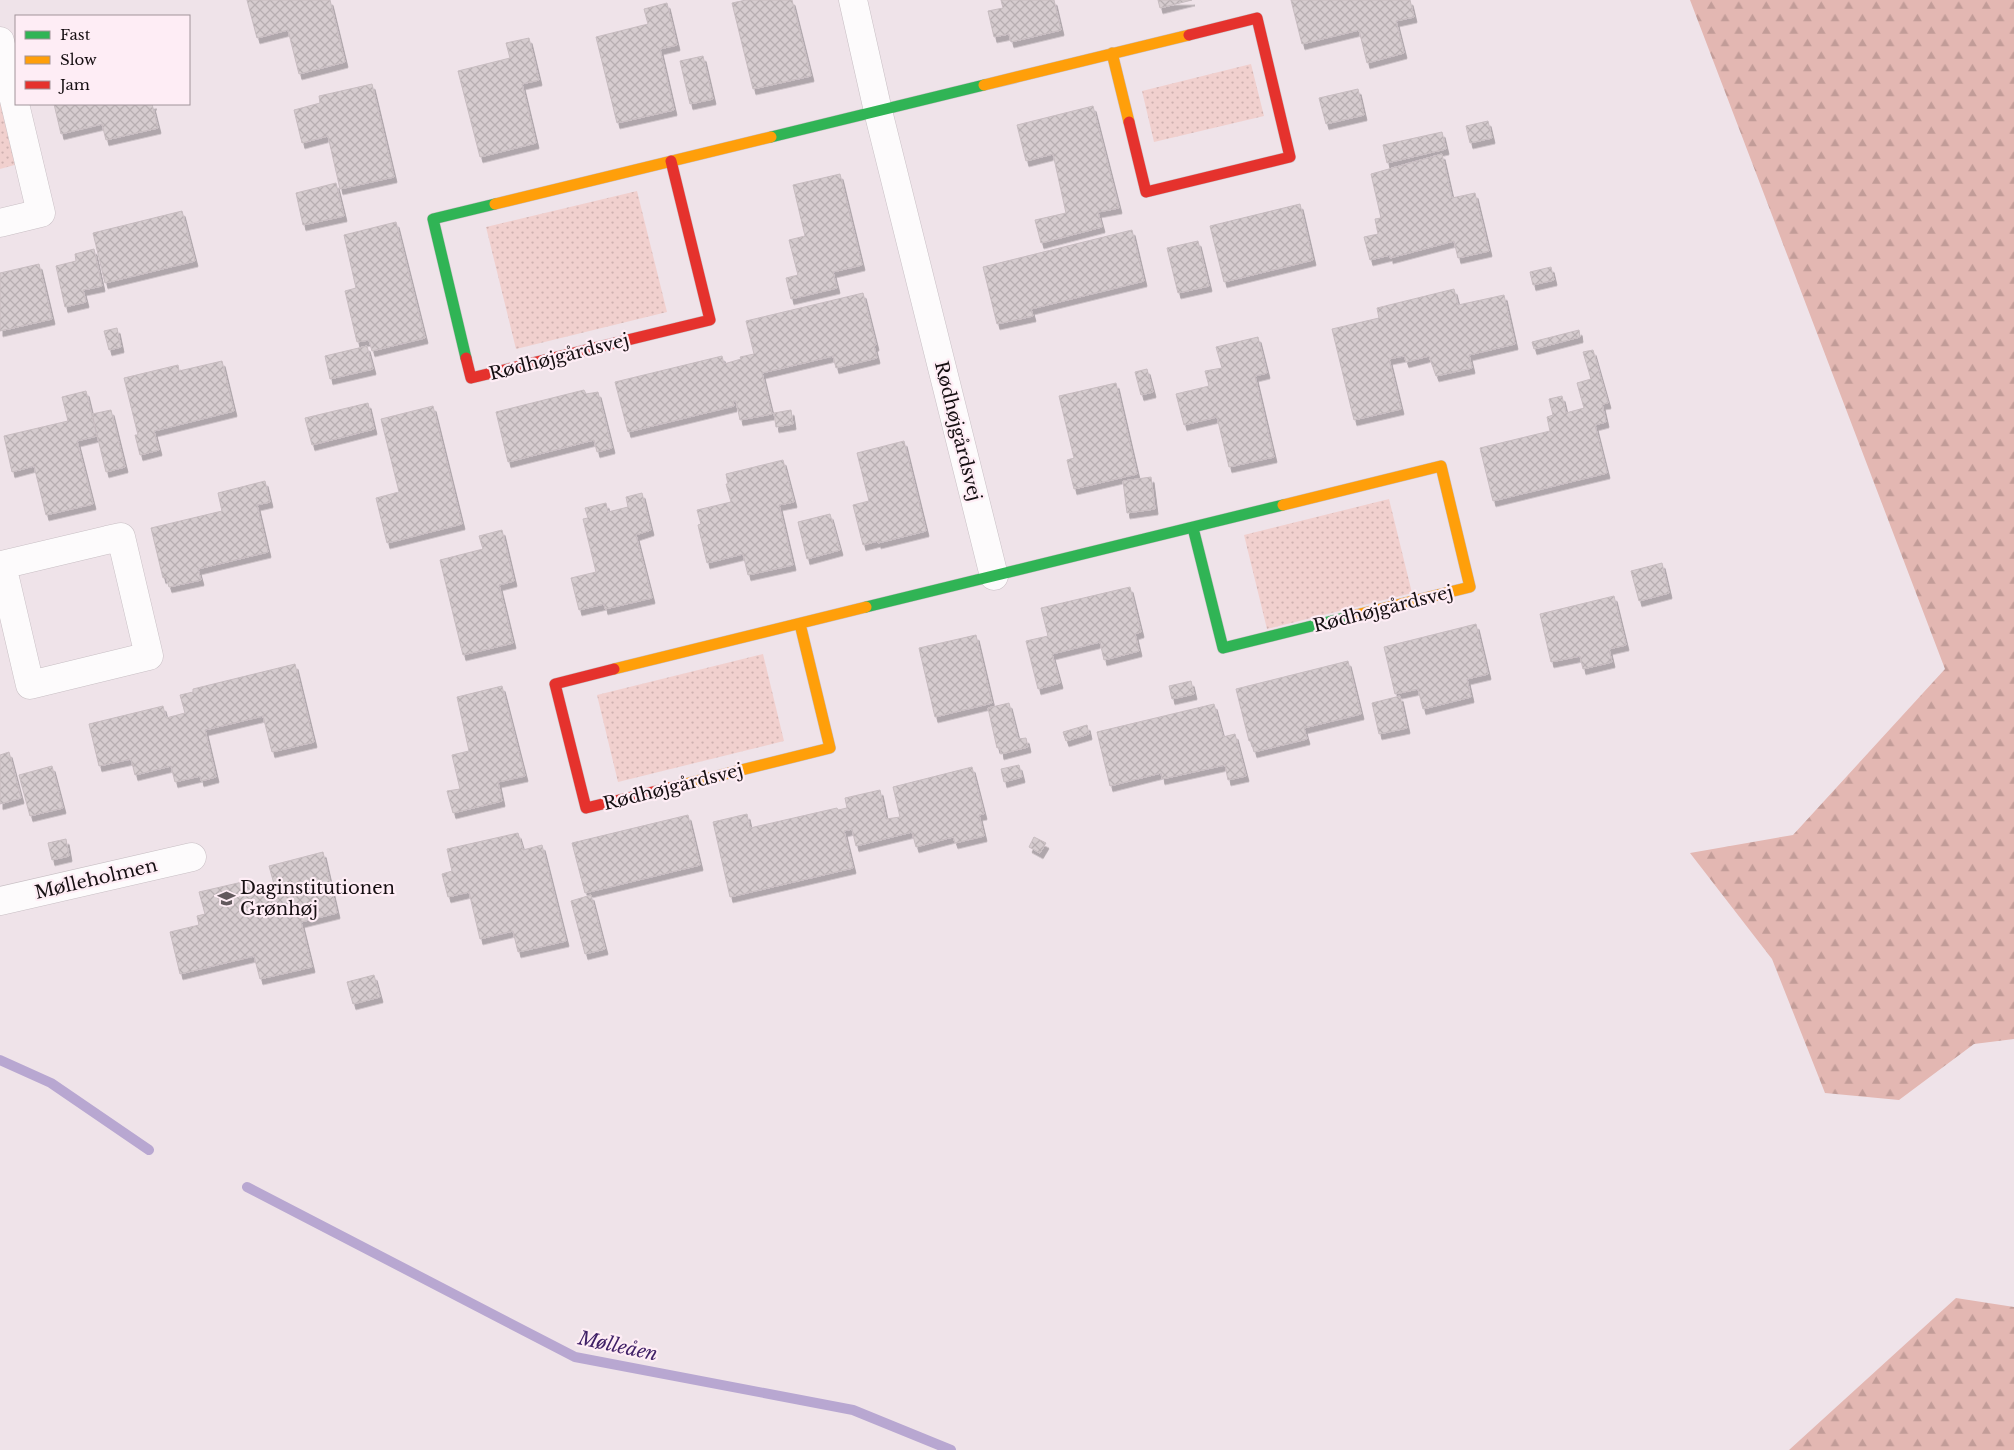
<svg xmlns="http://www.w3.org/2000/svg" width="2014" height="1450" font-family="'Libre Baskerville',serif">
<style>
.grass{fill:url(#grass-dots)}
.forest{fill:url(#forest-firs)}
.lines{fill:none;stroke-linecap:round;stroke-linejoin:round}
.stream{stroke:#b8a7d1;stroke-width:10}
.building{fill:url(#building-cross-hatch);stroke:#c7bcc0;filter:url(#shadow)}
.street-casing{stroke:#c8bfc4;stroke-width:29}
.fast-casing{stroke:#c8bfc4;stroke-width:12}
.slow-casing{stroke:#c8bfc4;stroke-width:12}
.jam-casing{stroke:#c8bfc4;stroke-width:12}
.street{stroke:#fdfbfc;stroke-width:28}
.fast{stroke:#30b455;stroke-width:11}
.slow{stroke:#ff9f0a;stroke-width:11}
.jam{stroke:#e5322d;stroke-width:11}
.labels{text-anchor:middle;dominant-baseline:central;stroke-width:4.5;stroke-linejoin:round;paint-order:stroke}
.street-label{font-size:18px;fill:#160f12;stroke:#feedf5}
.poi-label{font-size:18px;fill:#160f12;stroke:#feedf5;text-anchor:start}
.water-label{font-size:19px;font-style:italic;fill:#402167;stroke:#feedf5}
</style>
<defs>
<pattern id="grass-dots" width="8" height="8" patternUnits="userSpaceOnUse" patternTransform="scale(1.25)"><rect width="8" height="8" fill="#f1d0ce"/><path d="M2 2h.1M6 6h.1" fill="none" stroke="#ceb1b0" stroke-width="1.8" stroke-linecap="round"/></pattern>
<pattern id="forest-firs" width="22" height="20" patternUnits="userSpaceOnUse" patternTransform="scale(1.25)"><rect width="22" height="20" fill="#e3b7b2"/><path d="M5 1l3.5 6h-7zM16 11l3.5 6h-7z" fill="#c29c98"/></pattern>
<pattern id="building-cross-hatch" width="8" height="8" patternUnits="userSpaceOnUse" patternTransform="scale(1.25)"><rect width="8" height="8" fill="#d6cccf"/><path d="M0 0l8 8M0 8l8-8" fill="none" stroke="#b7aeb1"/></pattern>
<filter id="shadow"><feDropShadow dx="3" dy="5.5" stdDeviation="0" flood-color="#0004"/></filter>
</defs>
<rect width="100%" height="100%" fill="#efe3e9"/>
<!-- grass -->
<path class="grass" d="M1251,64L1264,116L1154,142L1142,91Z
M0,91L18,164L0,169Z
M637,191L667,312L516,349L486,227Z
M1389,499L1412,593L1267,629L1244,535Z
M763,654L784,741L618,782L597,695Z"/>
<!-- forest -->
<path class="forest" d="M1690,0H2014V1039L1974,1044L1899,1100L1825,1093L1772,959L1690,853L1793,835L1945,669Z
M1956,1298L2014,1307V1450H1789Z"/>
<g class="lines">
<!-- stream -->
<path class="stream" d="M0,1060L51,1083L149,1150
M247,1187L575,1357L853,1410L951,1450"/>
</g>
<!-- building -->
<path class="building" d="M247,0H330L345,62L299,74L288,30L257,38Z
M746,0H792L811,76L753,89L732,3Z
M1001,0H1054L1061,30L1011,42L1009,34L994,37L988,11L1003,8Z
M1158,0H1192L1160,8Z
M1291,0H1410L1414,17L1396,21L1404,53L1367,63L1359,30L1302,44Z
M667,3L677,45L660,49L674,110L617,123L596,37L648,24L644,9Z
M529,38L539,80L522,84L536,143L480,157L458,71L510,58L506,43Z
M703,56L713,99L690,104L680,61Z
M372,84L394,177L340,189L328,136L302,143L294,110L320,103L319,96Z
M1358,89L1364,115L1326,124L1319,98Z
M54,104H154H152L158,128L106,140L102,124L61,134Z
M1093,106L1119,208L1098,212L1102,227L1041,243L1035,220L1066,213L1053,154L1026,161L1017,125Z
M1488,121L1492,138L1470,143L1466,126Z
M1442,132L1446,149L1387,163L1383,145Z
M1442,154L1452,198L1475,193L1489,251L1458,258L1454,241L1390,258V255L1370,260L1364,237L1378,234L1375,219L1381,218L1371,174Z
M840,174L862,265L833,272L837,288L791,299L786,278L798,275L789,240L805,236L793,185Z
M336,183L344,216L303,225L296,193Z
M1300,204L1313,260L1224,282L1210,226Z
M182,211L195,261L105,283L93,233Z
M396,222L425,338L372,351L369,340L357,342L345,291L356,288L344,235Z
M1132,230L1144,281L1031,309L1033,316L997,324L983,267Z
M1198,241L1209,286L1178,293L1167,248Z
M94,249L102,286L83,290L86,302L65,307L56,266L76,261L75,254Z
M39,264L52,319L0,331V273Z
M1551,267L1554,280L1533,285L1530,272Z
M1454,289L1458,305L1504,295L1515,344L1469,355L1472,368L1436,376L1429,356L1406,362L1404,356L1389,359L1401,409L1354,420L1332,329L1379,318L1377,308Z
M863,293L876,345L874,346L877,358L836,368L833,356L762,373L772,414L740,420L736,401H733L734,406L628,432L615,382L722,356L724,364L741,359L740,357L754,354L746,321Z
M117,328L121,347L109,350L104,331Z
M1579,330L1580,337L1534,349L1532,342Z
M1258,337L1267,373L1255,376L1274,457L1229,467L1217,417L1184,425L1176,394L1209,386L1205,371L1222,368L1216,347Z
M367,346L373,369L330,379L325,356Z
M1593,350L1608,403L1602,404L1606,422L1595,425L1607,473L1493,501L1480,448L1550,431L1547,417L1553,415L1549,399L1562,396L1566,413L1584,408L1577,383L1591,379L1583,352Z
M222,361L234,411L154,431L159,450L140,455L135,435H138L124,378L178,365L179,371Z
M1147,369L1153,392L1141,395L1135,372Z
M1116,383L1137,474L1074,489L1067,460L1074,458L1059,396Z
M584,390L586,394L598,392L612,448L597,452L594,440L508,462L496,412Z
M86,391L97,436L77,441L93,504L46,515L34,466L12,472L4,436L68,421L62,397Z
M368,403L374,429L312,445L305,418Z
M433,406L462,524L387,543L376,498L399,492L381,419Z
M111,410L125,467L106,472L92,414Z
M791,410L793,424L776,427L774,413Z
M904,441L926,531L878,543V541L863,545L853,505L869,501L857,453Z
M783,460L794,502L779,505L793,565L748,575L743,554L707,563L698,525L701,524L697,510L731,502L726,484H728L726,474Z
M1151,477L1155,509L1127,513L1123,481Z
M265,481L270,502L257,505L268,552L198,569L201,580L169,587L166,577L163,578L151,528L222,511L218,493Z
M642,493L651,530L636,535L652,598L605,609L604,604L579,610L571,578L596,572L583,519L588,518L585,508L606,503L608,512L628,507L626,497Z
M830,514L840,550L807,559L798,522Z
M502,530L514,581L499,585L513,643L463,655L440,560L483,549L479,536Z
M1662,563L1669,593L1639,601L1631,571Z
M1130,587L1141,632L1135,634L1139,651L1104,660L1100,642L1052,654L1060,683L1038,689L1026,641L1048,636L1041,608Z
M1614,596L1626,645L1609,649L1612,662L1583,669L1580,656L1551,662L1540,614Z
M1476,624L1488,674L1467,679L1471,697L1423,709L1418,689L1395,694L1384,647Z
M976,635L992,703L935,717L919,648Z
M1348,661L1361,714L1304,728L1307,739L1254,752L1251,741H1249L1236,689Z
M295,664L314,742L272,752L263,716L205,730L216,777L201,781L200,776L175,782L171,766L135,775L131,759L99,766L89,724L163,706L166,718L185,713L180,695L193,692V689Z
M1191,681L1194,694L1172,699L1169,686Z
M502,686L525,776L498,782L502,801L453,813L447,791L460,789L452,755L469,751L457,697Z
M1400,696L1407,728L1379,734L1372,703Z
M1009,703L1018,739L1026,738L1028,747L1001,754L1000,747L997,748L988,708Z
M1214,704L1223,737L1235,734L1246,776L1228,780L1225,765L1162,779L1161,773L1110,786L1097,732Z
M1087,725L1089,734L1066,741L1063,732Z
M9,752L21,798L0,804V755Z
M1019,765L1022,777L1004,782L1001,769Z
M52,766L63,808L30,816L19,775Z
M972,767L984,814L979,815L984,836L955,843L953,837L916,847L912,832L856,846L852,829L844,831L853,868L730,897L713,822L747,814L750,828L837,808L838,810L847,808L845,798L880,790L886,819L900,817L893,787Z
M688,815L700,865L585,893L572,843Z
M518,833L523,850L542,845L566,941L518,952L513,931L480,939L469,892L448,897L442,874L452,871L447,849Z
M1034,837L1046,843L1040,853L1029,847Z
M66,839L69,856L52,860L48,843Z
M323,852L337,913L301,922L312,967L260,979L254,956L180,974L170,932L199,925L197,916L205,914L199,892L251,880L253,890L274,884L269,866Z
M591,895L605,949L585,954L571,901Z
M374,975L380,997L353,1004L347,982Z"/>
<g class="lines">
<defs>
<path id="street" d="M853,0L878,111L994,576
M0,41L41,213L0,223
M0,565H2L107,540L121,537L149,656L30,685L2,565
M0,901L192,857"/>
<path id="fast" d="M771,137L984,85
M466,358L433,219L495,204
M1193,528L1223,648L1352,616
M866,607L1283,505"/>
<path id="slow" d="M1112,53L1129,122
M984,85L1189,35
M495,204L771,137
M1283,505L1441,466L1470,587L1352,616
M614,669L866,607
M669,788L830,748L800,624"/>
<path id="jam" d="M1129,122L1146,192L1290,157L1257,18L1189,35
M466,358L471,378L710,320L671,161
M614,669L555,684L586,808L669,788"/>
</defs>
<!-- street casing -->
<use href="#street" class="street-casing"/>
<!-- fast casing -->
<use href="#fast" class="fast-casing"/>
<!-- slow casing -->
<use href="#slow" class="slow-casing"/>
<!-- jam casing -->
<use href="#jam" class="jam-casing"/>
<!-- street -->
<use href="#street" class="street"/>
<!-- fast -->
<use href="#fast" class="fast"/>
<!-- slow -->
<use href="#slow" class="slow"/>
<!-- jam -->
<use href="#jam" class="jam"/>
</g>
<!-- icons -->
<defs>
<symbol id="school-bare" viewBox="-9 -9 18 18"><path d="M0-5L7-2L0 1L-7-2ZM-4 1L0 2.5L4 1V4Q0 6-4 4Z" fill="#62595d" stroke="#feedf5" stroke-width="2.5" paint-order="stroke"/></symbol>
</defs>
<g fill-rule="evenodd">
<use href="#school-bare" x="214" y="886" width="25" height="25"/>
</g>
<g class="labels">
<!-- street labels -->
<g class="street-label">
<text transform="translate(559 357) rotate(-14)">Rødhøjgårdsvej</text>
<text transform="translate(958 431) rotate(76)">Rødhøjgårdsvej</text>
<text transform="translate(1383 609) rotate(-14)">Rødhøjgårdsvej</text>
<text transform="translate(673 787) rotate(-14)">Rødhøjgårdsvej</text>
<text transform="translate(96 879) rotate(-13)">Mølleholmen</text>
</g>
<!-- poi labels -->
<g class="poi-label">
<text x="240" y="888">Daginstitutionen<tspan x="240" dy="21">Grønhøj</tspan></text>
</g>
<!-- water labels -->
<g class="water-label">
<text transform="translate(618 1346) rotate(12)">Mølleåen</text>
</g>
</g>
<!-- legend -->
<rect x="15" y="15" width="175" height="90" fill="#feedf5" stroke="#a1949a"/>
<rect x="25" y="31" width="25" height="8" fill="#30b455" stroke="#a1949a"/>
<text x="60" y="40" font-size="15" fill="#160f12">Fast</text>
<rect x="25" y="56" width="25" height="8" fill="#ff9f0a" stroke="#a1949a"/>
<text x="60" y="65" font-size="15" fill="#160f12">Slow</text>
<rect x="25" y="81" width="25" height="8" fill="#e5322d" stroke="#a1949a"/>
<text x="60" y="90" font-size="15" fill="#160f12">Jam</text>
</svg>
